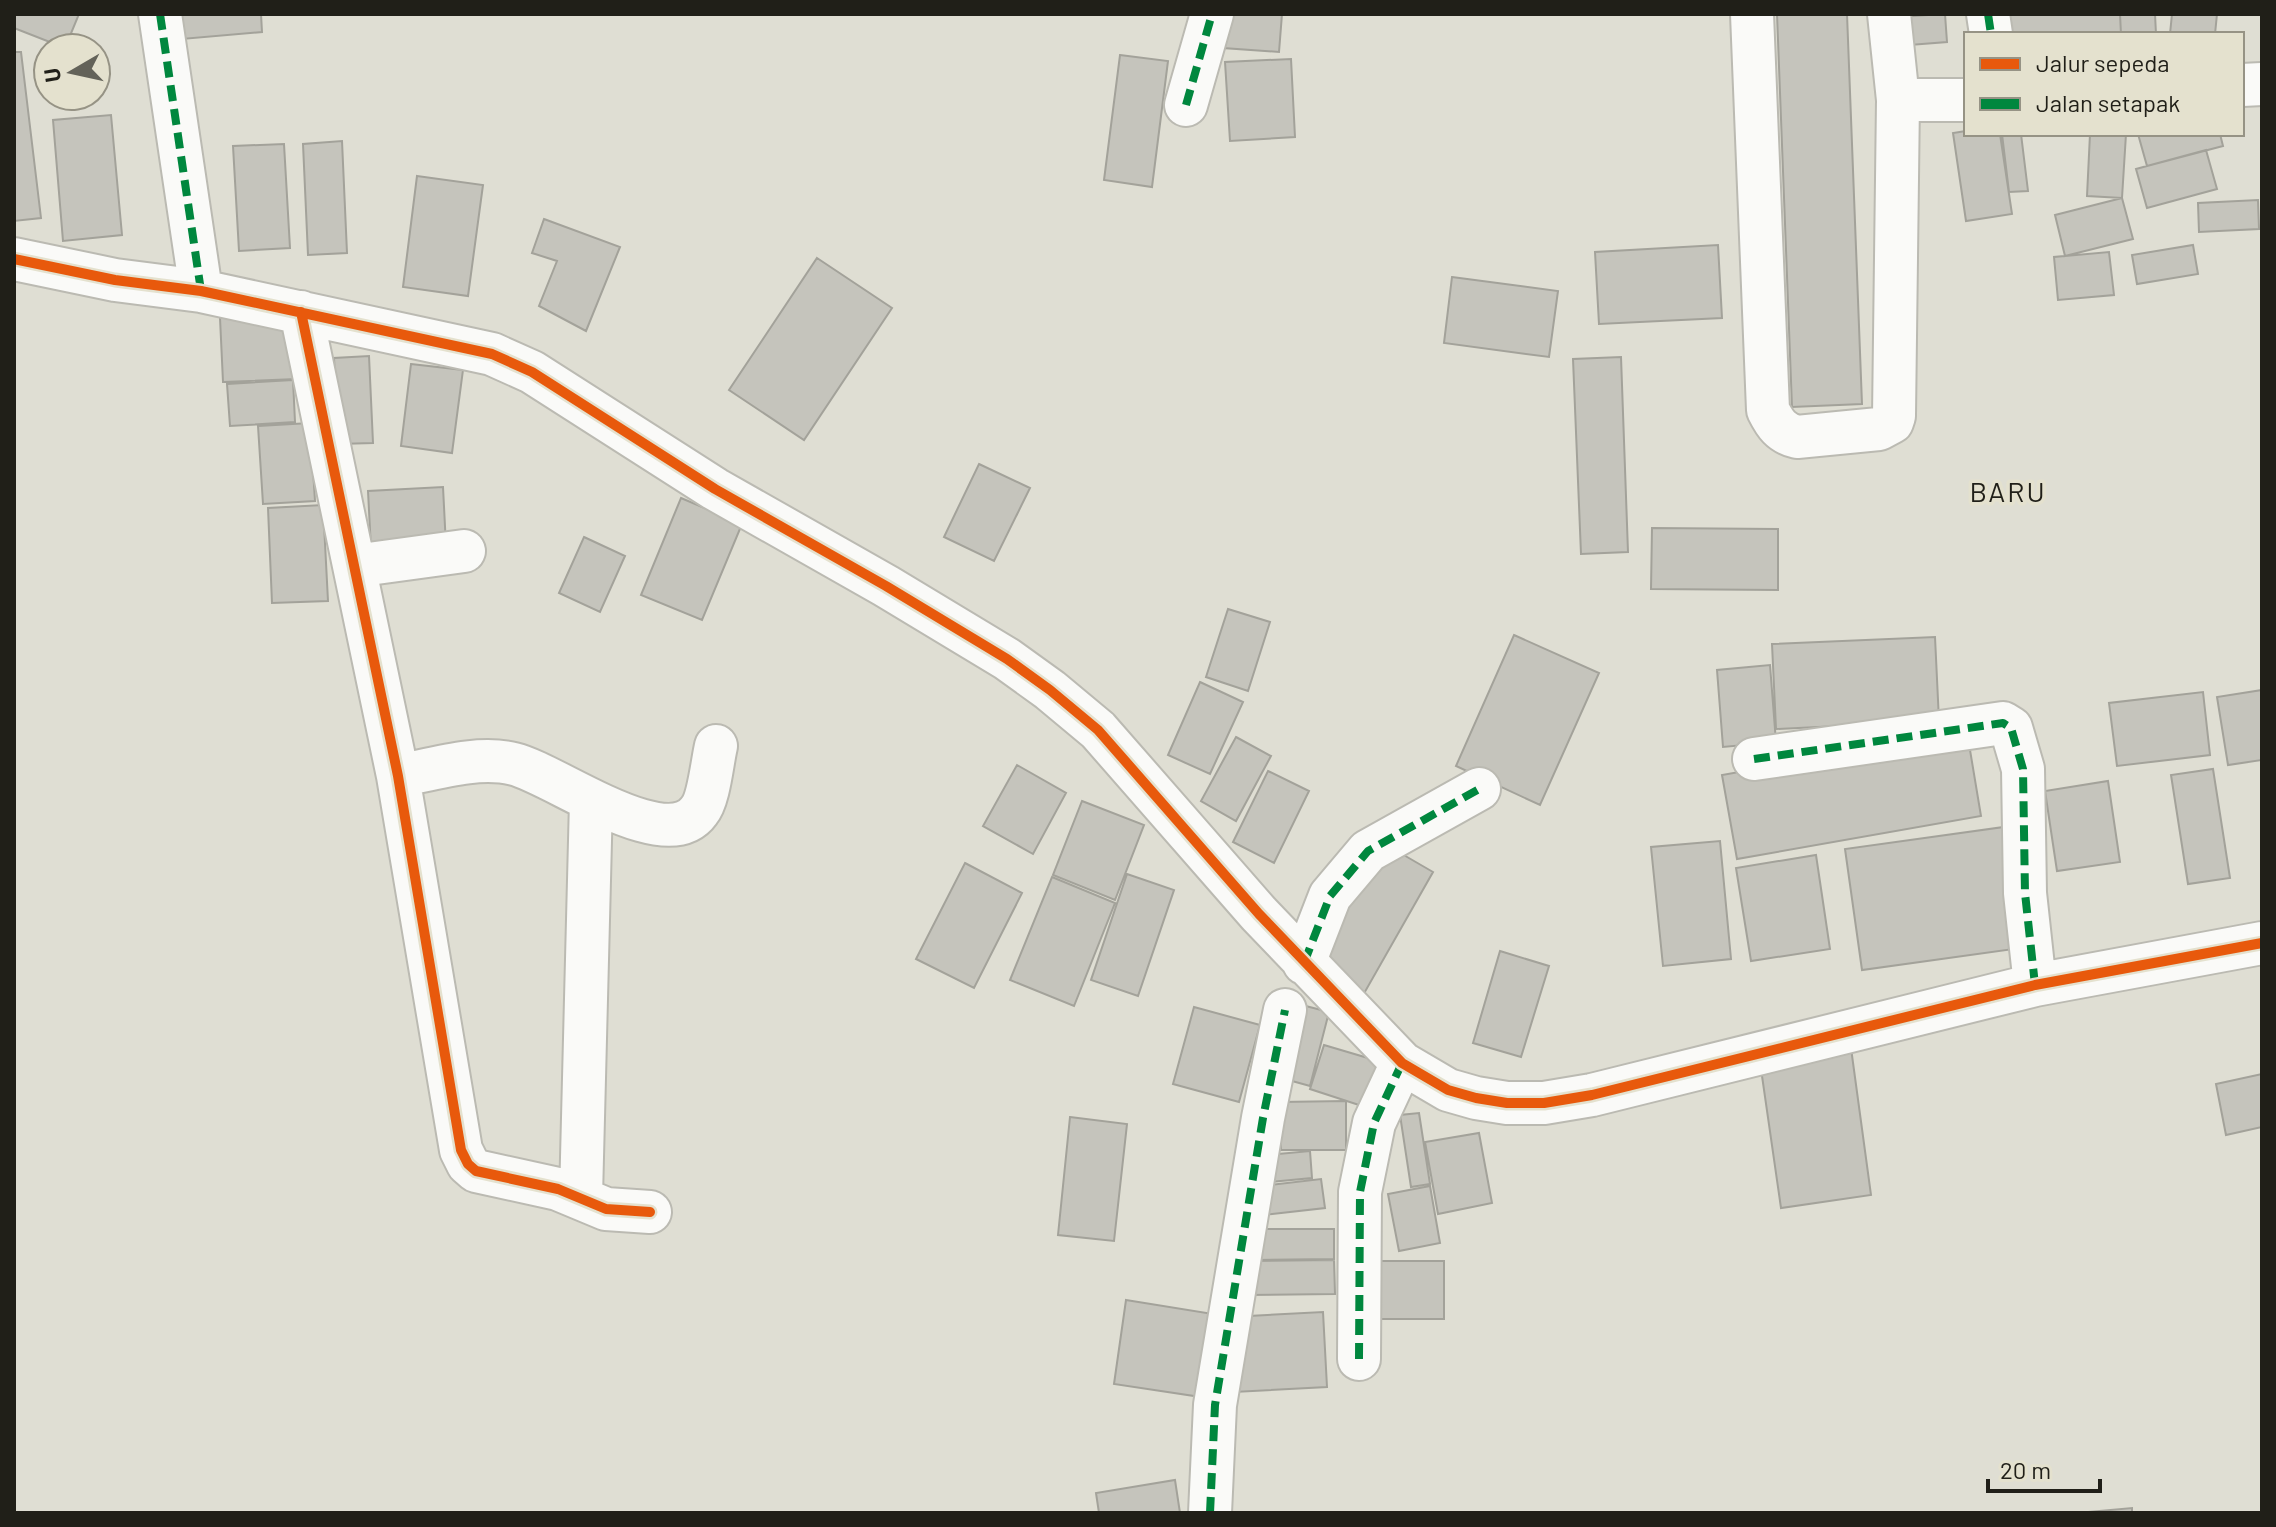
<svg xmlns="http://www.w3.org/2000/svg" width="2276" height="1527" font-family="Barlow,sans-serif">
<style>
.building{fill:#c5c4bc;stroke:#a3a29a;stroke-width:2}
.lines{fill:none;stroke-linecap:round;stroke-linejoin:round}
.street-casing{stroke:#bbbab2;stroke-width:46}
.street{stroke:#fafaf8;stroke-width:42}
.quiet{stroke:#00873e;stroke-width:8;stroke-dasharray:16 8;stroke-linecap:butt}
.cycleway-casing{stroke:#e4e1ce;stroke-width:15}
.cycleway{stroke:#e8590c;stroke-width:10}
.labels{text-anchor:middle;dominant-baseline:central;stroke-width:7;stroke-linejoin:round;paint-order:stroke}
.quarter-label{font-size:28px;letter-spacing:2px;fill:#201f18;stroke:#e4e1ce}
</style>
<rect width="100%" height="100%" fill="#dfded3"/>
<!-- building -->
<path class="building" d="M14,14H79L65,48L14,28Z
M180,14H261L262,32L182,39Z
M1225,14H1282L1279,52L1223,48Z
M1777,14H1847L1862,404L1792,407Z
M1945,14L1947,42L1897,46L1895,17Z
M2008,14H2120L2121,34H2009Z
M2120,14H2155L2156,34H2121Z
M2172,14H2217L2215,34H2170Z
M14,52H21L41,218L14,221Z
M1120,55L1168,61L1152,187L1104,180Z
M1291,59L1295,137L1230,141L1225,62Z
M111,115L122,235L63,241L53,120Z
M1966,131V134H2000L2012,214L1966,221L1953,133Z
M2002,134H2021L2028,191L2009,192Z
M2090,134H2126L2122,198L2087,196Z
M2138,134H2220L2223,146L2147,166Z
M342,141L347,253L308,255L303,144Z
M284,144L290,248L239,251L233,146Z
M2206,150L2217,189L2147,208L2136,169Z
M417,176L483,185L468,296L403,287Z
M2122,198L2133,239L2065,256L2055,215Z
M2258,200L2259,229L2199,232L2198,203Z
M544,219L620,247L586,331L539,306L557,261L532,253Z
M1718,245L1722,318L1599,324L1595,252Z
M2193,245L2198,274L2137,284L2132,255Z
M2109,252L2114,295L2058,300L2054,257Z
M817,258L892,308L804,440L729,390Z
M1452,277L1558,291L1549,357L1444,343Z
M294,314L297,379L223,382L220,318Z
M369,356L373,443L338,444L334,358Z
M1621,357L1628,552L1581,554L1573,359Z
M411,364L463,370L452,453L401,446Z
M293,380L295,422L230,426L227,384Z
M310,423L315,501L263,504L258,426Z
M979,464L1030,488L994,561L944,537Z
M443,487L446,546L371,549L368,491Z
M681,498L742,524L702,620L641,595Z
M323,505L328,601L272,603L268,508Z
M1652,528L1778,529V590L1651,589Z
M584,537L625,556L600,612L559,593Z
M1228,609L1270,622L1248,691L1206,677Z
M1514,635L1599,673L1540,805L1456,766Z
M1935,637L1939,721L1776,729L1772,644Z
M1770,665L1776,742L1723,747L1717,670Z
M1200,682L1243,702L1210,774L1168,755Z
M2262,690V760L2228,765L2217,697Z
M2203,692L2210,755L2117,766L2109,703Z
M1967,732L1981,816L1737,859L1722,775Z
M1236,737L1271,756L1236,821L1201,801Z
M1017,765L1066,793L1033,854L983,826Z
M2213,769L2230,878L2188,884L2171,775Z
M1268,771L1309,791L1274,863L1233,842Z
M2108,781L2120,862L2057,871L2045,791Z
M1082,801L1144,825L1115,900L1053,875Z
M2004,827L2021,948L1862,970L1845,849Z
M1720,841L1731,959L1663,966L1651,847Z
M1383,843L1433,872L1362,997L1312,968Z
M1816,855L1830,949L1751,961L1736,868Z
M965,863L1022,893L974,988L916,959Z
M1127,874L1174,890L1138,996L1091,980Z
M1052,877L1115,903L1074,1006L1010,980Z
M1500,951L1549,966L1521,1057L1473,1043Z
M1294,1003L1329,1012L1310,1086L1274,1076Z
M1194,1007L1260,1025L1239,1102L1173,1084Z
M1324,1045L1378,1061L1365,1107L1310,1089Z
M1851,1048L1871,1195L1781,1208L1760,1062Z
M2262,1074V1127L2226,1135L2216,1084Z
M1346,1101V1150H1281L1280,1102Z
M1419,1113L1430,1184L1411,1187L1400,1115Z
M1070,1117L1127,1124L1114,1241L1058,1235Z
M1479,1133L1492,1203L1438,1214L1425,1142Z
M1310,1151L1312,1178L1259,1183L1257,1156Z
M1321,1179L1325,1208L1255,1216L1252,1187Z
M1430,1186L1440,1243L1399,1251L1388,1194Z
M1257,1229H1334V1259L1257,1260Z
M1334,1260L1335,1294L1245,1295V1261Z
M1379,1261H1444V1319H1379Z
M1126,1300L1213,1314L1201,1397L1114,1384Z
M1323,1312L1327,1387L1234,1392L1230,1317Z
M1175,1480L1180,1513H1099L1096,1493Z
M2132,1508V1513H2077Z"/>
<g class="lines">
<defs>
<path id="street" d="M160,14L201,291
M1752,14L1768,410C1775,424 1781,433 1797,437L1879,429L1892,422L1894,416L1898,100L1889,14
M1988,14L1991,34
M2242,85L2262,84
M1898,100H1966
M1186,105L1212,14
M14,259L115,280L201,291L492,354L532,372L715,489L886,586L1007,659L1050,690L1098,730L1259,914L1402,1063L1448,1090L1476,1098L1507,1103H1544L1592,1095L2035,985L2262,943
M301,312L398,776L461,1150L468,1164L476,1171L558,1189L606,1209L650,1212
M354,566L464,551
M1754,759L2003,723L2011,728L2023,769L2025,893L2035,985
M398,776C434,769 478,755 514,764C555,774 666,857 699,811C709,799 712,763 716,746
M1304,963L1330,896L1368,851L1479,789
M581,1197L591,801
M1359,1359L1360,1192L1374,1123L1402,1063
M1210,1513L1215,1405L1263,1118L1285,1010"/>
</defs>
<!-- street casing -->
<use href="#street" class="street-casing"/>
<!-- street -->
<use href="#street" class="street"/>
<!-- quiet -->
<path class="quiet" d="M160,14L201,291
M1988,14L1991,34
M1186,105L1212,14
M1754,759L2003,723L2011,728L2023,769L2025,893L2035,985
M1304,963L1330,896L1368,851L1479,789
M1359,1359L1360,1192L1374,1123L1402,1063
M1210,1513L1215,1405L1263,1118L1285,1010"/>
<defs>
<path id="cycleway" d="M14,259L115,280L201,291L492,354L532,372L715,489L886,586L1007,659L1050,690L1098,730L1259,914L1402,1063L1448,1090L1476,1098L1507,1103H1544L1592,1095L2035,985L2262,943
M301,312L398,776L461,1150L468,1164L476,1171L558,1189L606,1209L650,1212"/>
</defs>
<!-- cycleway casing -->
<use href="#cycleway" class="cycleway-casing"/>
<!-- cycleway -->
<use href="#cycleway" class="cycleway"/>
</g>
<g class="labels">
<!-- quarter labels -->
<g class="quarter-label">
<text x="2008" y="491">BARU</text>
</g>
</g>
<!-- border -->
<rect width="2276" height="1527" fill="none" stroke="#201f18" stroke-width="32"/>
<!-- legend -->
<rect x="1964" y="32" width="280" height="104" fill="#e4e1ce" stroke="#969385" stroke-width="2"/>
<rect x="1980" y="58" width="40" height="12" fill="#e8590c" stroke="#969385" stroke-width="2"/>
<text x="2036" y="72" font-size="24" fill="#201f18">Jalur sepeda</text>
<rect x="1980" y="98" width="40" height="12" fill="#00873e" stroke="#969385" stroke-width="2"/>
<text x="2036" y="112" font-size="24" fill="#201f18">Jalan setapak</text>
<!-- north arrow -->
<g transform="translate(72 72) rotate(261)"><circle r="38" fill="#e4e1ce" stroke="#969385" stroke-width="2"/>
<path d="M0-6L14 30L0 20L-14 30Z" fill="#636259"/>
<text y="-12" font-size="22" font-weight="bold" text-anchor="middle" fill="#201f18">U</text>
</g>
<!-- scale -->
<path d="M1988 1479v12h112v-12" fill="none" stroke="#201f18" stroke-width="4"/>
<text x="2000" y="1479" font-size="24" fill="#201f18" stroke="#e4e1ce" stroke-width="6" paint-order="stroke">20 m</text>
</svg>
